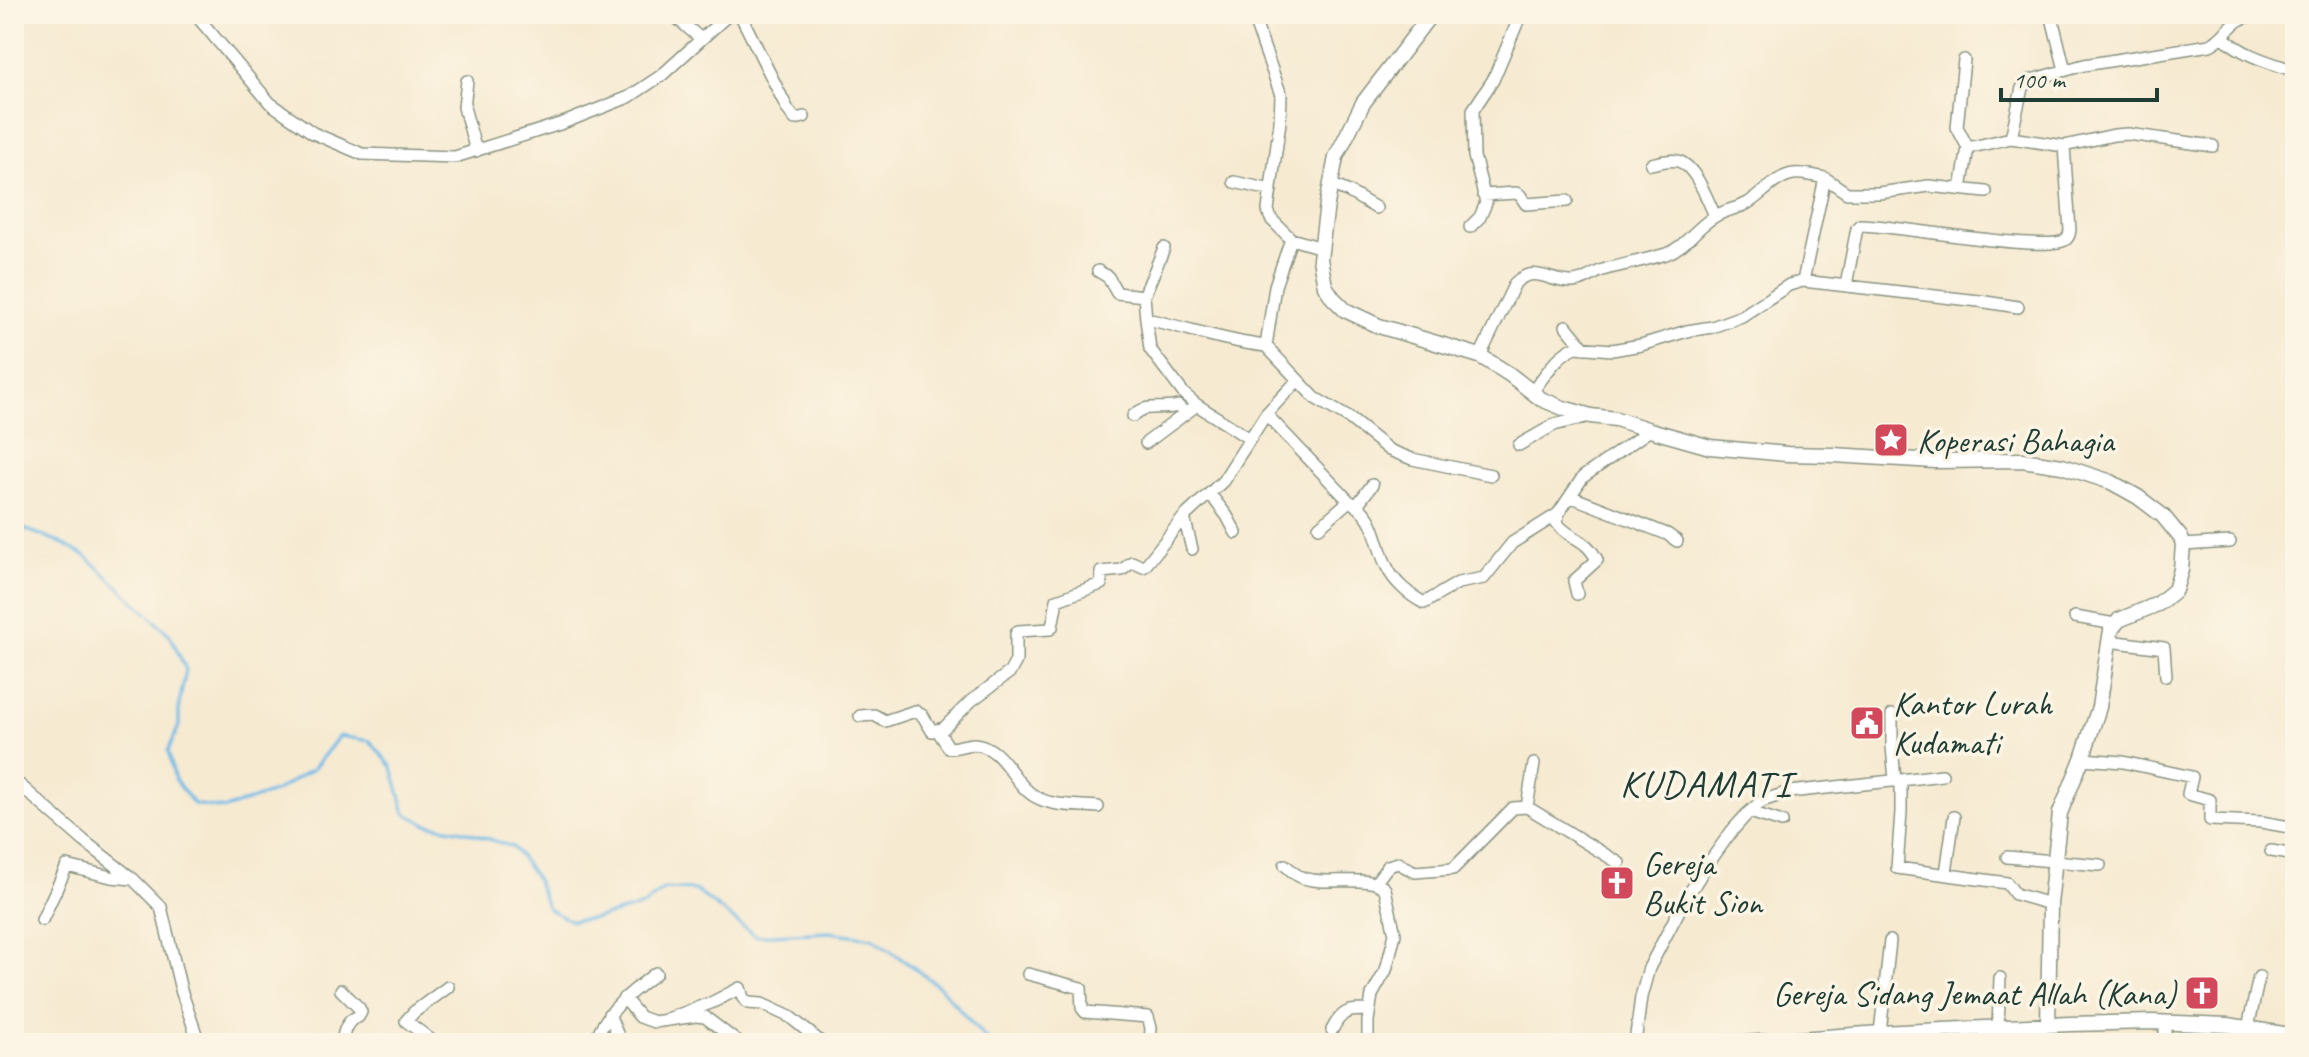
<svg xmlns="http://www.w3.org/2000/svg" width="2309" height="1057" font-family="Caveat,sans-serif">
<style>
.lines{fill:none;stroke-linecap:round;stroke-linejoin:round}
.stream{stroke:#6fbae8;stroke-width:3}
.minor-casing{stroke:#8a9482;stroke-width:14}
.tertiary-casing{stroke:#8a9482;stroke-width:17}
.minor{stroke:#fff;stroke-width:11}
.tertiary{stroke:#fff;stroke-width:14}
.labels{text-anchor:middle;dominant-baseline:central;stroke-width:7;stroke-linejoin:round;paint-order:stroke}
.poi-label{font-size:34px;fill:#1f3d34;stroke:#fcf5e5;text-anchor:start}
.quarter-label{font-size:38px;letter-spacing:2px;fill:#1f3d34;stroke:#fcf5e5}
</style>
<rect width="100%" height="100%" fill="#fcf5e5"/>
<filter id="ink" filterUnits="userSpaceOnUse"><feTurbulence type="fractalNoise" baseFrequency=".0125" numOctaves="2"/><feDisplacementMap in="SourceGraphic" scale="16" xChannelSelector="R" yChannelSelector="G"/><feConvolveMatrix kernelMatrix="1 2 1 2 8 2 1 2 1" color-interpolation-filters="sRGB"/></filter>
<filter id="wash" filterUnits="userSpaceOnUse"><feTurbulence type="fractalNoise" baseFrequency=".006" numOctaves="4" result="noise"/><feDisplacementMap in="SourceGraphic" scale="32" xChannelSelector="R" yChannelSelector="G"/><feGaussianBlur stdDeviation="1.8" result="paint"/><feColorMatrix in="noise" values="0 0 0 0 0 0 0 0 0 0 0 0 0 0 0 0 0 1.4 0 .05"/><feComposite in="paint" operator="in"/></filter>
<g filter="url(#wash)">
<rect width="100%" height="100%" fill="#f6ead1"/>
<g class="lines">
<!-- stream -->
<path class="stream" d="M14,522L19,527L57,541L87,557L170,635L186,670L179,704V726L168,751L175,780L194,804L225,809L276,791L314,768L339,736L370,741L392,767L405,813L426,824L468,832L513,847L535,877L548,909L571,921L597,918L643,906L664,889L695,890L755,936L829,932L873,938L940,987L985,1038L993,1043"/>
</g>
</g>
<g filter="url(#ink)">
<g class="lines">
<defs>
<path id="minor" d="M195,14L270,103L313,133L362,154L455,157L563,123L629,97L662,75L729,14
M672,14L701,39
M740,14L788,110L795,119L804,117
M1252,14L1281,95L1280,122L1268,210L1271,219L1291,239
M2051,14L2065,70
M2223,37C2244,56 2269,62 2295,71
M1964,60L1957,127L1968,148
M467,81L464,107L476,151
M2064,146L2114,135L2128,134L2213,146
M1651,164C1659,162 1670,159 1678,161C1695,165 1708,201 1715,216
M1234,182L1271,190
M1330,184L1349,192L1376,208
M1961,189L1968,148L2011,138L2022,88L2028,81L2084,65L2210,45C2223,39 2229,25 2241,19C2248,16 2255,15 2262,14
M1483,195L1516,193L1520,195L1526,204L1567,201
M1470,227L1480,217L1486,203L1474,156L1473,110L1493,80L1521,14
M1164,248L1144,296L1146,319C1186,327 1225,342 1266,346
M1322,248L1291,239L1275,286L1266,346L1315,398L1349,418L1389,450L1412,459L1491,475
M1098,271L1108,277L1117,293L1144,296
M1803,281L1825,178L1847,193H1879L1929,186L1986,192
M1846,285L1857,228L1860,225C1895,225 2045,253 2065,240C2069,237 2069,235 2070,230L2064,146L2011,138
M1146,319L1150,349L1184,394L1197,405
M1566,326L1584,348
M1480,356L1515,283C1535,264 1550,283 1572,282C1585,282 1594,272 1606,269C1626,264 1646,260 1666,254C1686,247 1696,227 1714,217C1724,210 1737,209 1748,203C1763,194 1776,176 1794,174C1804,173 1815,176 1825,178
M1532,392C1545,376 1557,354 1576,347L1612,350L1641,345L1687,331L1712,327L1742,316L1789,285L1803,281L1979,301L2018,307
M1266,414L1349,501C1378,516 1374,541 1387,567C1394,582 1409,595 1424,603L1458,583L1484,578L1512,543L1558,514L1583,477L1650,430
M1133,416C1147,402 1162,411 1178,406L1185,413
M1146,443L1197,405L1250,439
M1519,445L1554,425L1590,416
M1210,494L1227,516L1236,533
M1572,497L1667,534L1677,541
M1357,505L1372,485
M1558,514L1557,523C1569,540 1585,536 1597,560L1574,581L1577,594
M1184,517L1192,549
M1319,527L1349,501
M2183,545L2230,542
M2075,617L2115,624
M2109,641L2164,648L2166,676
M1892,715V746L1895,780
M860,716L874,715L885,721L915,711L923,716L932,731L944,728L971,701L1010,672L1016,661V634L1018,631L1050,629L1052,627L1057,600L1101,584V572L1122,570L1132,562L1143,567L1145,566L1184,517L1223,481L1266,414L1298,380
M938,731L949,748C958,748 966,744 974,744C1004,746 1013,785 1036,797C1053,807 1079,805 1098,807
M2082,759L2123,762L2192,777L2188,794L2210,800V820L2261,822L2295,828
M14,780L84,841L133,879L161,907L181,990L199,1043
M1901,780L1942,775
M1527,807L1534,764
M1750,812L1782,822
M2271,851L2295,855
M2007,857L2100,865
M1285,865C1290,869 1295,875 1301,877C1323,887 1371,873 1385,889L1395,934L1386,970L1372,995L1368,1021V1043
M1946,873L1954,817
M1376,882L1388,866L1398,863L1415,872L1453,869L1513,808L1527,807L1619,863
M42,920L67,866L111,877L133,879
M1028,974L1081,988L1082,1008L1085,1012L1148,1017L1151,1028L1150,1043
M341,990L359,1008L361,1012C356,1021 361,1014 353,1019C346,1023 343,1035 342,1043
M624,998L640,1017L654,1022L696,1016L705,1017L739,1043
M609,1014L621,1043
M665,1020L713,1002L740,988L743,998L748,1003L762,1004L790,1017L822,1043
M1998,1027L2000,978
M2022,1027V1043
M2248,1028L2259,977
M1332,1030C1342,1010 1348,1010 1369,1010
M1880,1033L1890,941
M435,1043L406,1021L414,1012L448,987
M594,1043C606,1011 630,993 656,973
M1635,1043L1641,997L1649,968L1682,905L1703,871L1731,832L1746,815L1762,801L1789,792L1901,780V812L1897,868L2007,883L2015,894L2050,904
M2164,1043L2166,1022"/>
<path id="tertiary" d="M1431,14L1363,103L1336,157L1327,204L1320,259L1325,286L1333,298L1345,310L1379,326L1480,356L1509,374L1541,399L1563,408L1591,416L1616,419L1650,430L1710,447L1787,454L1833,455L1935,461L2022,460L2062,466L2111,482L2138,497L2163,516L2181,538L2183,545L2181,570L2175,590L2158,604L2119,620L2111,630L2099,707L2082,759L2060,813L2050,904L2048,1025
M1746,1043L1880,1033L2070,1024L2152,1022L2228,1025L2295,1036"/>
</defs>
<!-- minor casing -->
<use href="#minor" class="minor-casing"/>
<!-- tertiary casing -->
<use href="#tertiary" class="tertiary-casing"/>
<!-- minor -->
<use href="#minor" class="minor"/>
<!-- tertiary -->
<use href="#tertiary" class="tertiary"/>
</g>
</g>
<!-- icons -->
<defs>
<symbol id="sight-square" viewBox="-11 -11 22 22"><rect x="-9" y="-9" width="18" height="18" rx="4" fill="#d1495b" stroke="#fcf5e5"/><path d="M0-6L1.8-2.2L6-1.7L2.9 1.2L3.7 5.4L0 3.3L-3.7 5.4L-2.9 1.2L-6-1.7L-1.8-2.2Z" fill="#fff"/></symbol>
<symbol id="civic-square" viewBox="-11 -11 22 22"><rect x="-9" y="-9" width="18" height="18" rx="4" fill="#d1495b" stroke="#fcf5e5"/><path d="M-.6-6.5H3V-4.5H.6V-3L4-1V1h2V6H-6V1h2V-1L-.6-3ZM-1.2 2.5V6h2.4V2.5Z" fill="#fff"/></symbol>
<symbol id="church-square" viewBox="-11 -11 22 22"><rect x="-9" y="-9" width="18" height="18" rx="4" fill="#d1495b" stroke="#fcf5e5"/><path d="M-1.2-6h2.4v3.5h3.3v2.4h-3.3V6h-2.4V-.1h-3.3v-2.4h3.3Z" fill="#fff"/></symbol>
</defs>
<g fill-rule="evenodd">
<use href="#sight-square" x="1871" y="420" width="40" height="40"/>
<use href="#civic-square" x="1847" y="703" width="40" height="40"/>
<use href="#church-square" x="1597" y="863" width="40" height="40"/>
<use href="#church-square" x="2182" y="973" width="40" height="40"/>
</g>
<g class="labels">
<!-- poi labels -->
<g class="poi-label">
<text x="1917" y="440">Koperasi Bahagia</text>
<text x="1893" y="703">Kantor Lurah<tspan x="1893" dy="39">Kudamati</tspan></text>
<text x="1643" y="863">Gereja<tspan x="1643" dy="39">Bukit Sion</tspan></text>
<text x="2176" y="993" text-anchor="end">Gereja Sidang Jemaat Allah (Kana)</text>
</g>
<!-- quarter labels -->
<g class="quarter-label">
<text x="1706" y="783">KUDAMATI</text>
</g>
</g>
<!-- margin -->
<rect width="2309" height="1057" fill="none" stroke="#fcf5e5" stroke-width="48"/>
<!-- scale -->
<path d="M2001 88v12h156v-12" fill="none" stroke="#1f3d34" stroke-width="4"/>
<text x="2013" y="88" font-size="24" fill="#1f3d34" stroke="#fcf5e5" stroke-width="6" paint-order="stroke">100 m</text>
</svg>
